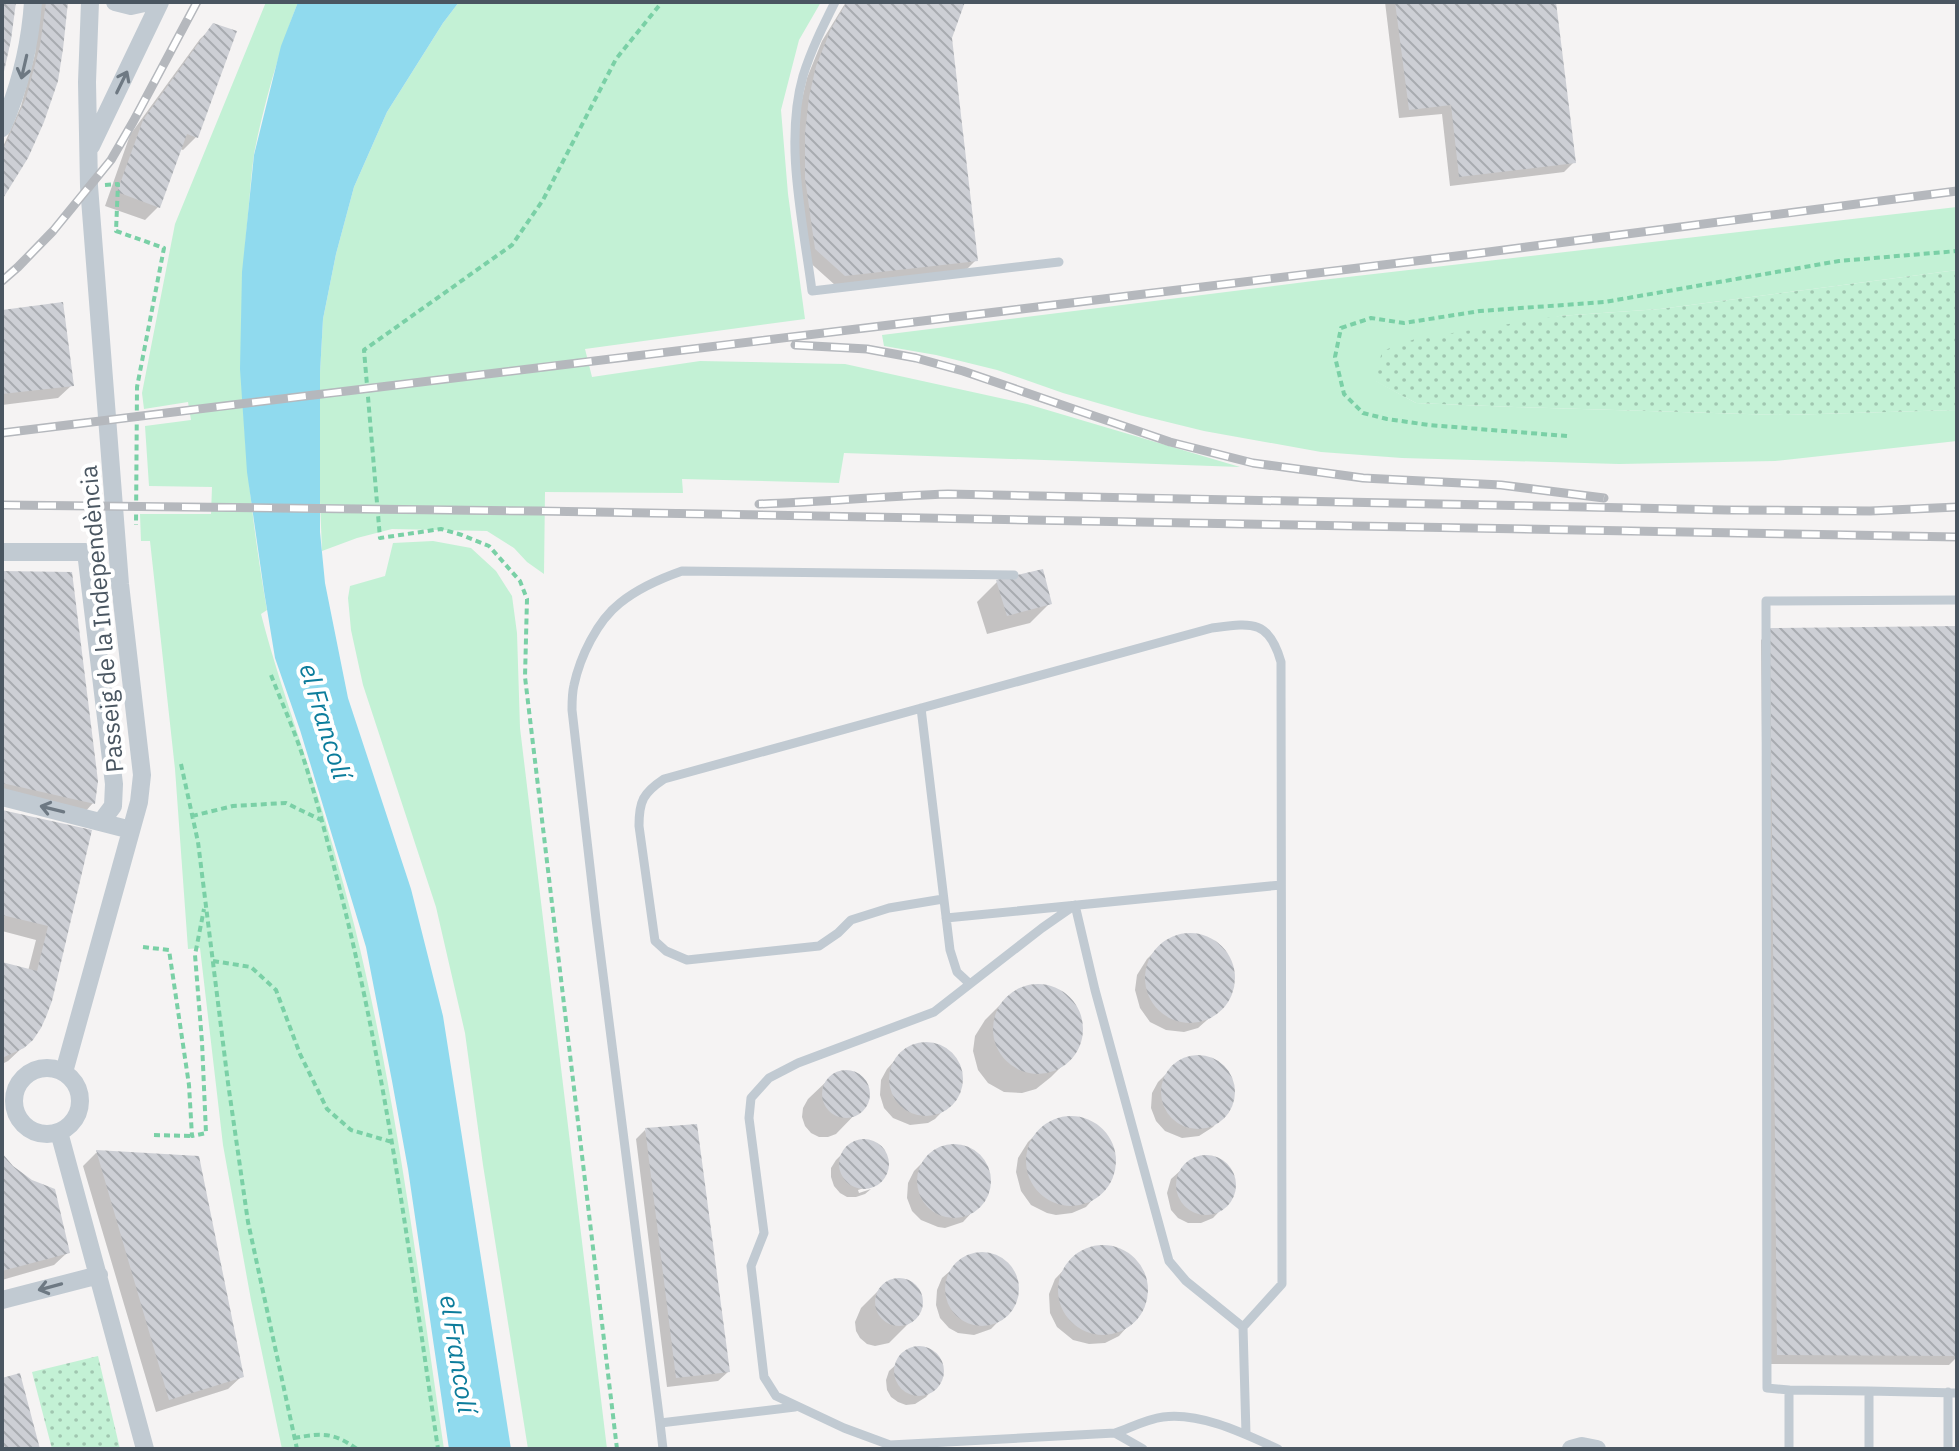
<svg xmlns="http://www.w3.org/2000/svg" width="1959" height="1451" font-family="'IBM Plex Sans',sans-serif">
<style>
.grass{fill:#c3f1d5}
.garden{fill:url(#garden-dots)}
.water{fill:#90daee}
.shadow{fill:#0003}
.building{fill:url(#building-back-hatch)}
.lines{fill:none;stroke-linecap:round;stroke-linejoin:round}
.path{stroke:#7ad0a6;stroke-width:4;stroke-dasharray:6 4;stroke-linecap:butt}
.lane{stroke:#c1cad2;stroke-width:9}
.street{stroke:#c1cad2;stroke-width:18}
.rail-casing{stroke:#b5b8bd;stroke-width:9}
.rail{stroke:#fff;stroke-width:6;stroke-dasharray:18;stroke-linecap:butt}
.oneway{stroke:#6e7983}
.labels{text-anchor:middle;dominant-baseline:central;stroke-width:8;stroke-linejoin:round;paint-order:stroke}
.street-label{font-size:24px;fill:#4a5661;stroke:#fff}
.water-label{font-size:26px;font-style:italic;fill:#0c7c9b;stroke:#fff}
</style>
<defs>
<pattern id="garden-dots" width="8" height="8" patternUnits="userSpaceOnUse" patternTransform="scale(2)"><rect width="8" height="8" fill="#c3f1d5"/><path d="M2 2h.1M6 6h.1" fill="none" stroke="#a0c6b0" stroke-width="1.8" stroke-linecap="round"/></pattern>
<pattern id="building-back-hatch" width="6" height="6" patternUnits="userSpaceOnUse" patternTransform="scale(2)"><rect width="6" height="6" fill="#cdcfd5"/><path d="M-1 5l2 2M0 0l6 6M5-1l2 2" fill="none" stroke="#a8abb0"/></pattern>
</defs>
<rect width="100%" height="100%" fill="#f5f3f3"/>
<!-- grass -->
<path class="grass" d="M266,2H298C279,51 264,103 254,154C251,174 250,195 248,215C234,347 244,479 267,610L261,614C273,661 289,707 304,753C323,810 340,869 355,928C397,1099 418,1275 444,1449H282L251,1300L223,1145L200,948L188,949L175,769L150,541H141L140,514H211L212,487L149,486L145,426L191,420L188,402L144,409L142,393L175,224Z
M459,2H821L799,40L781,110L788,194L805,319L585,349L592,377L700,361L845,364L1027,404L1240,467L844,453L839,483L682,479L683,493L545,492L544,574L527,562L514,548L487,531L392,529L357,538L322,551L319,475L320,373L323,319L336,254L354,187L387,112L443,23Z
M1957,207V270L1660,309L1559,316L1376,381L1416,403L1514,407L1784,415L1957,410V441L1775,461L1619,464L1402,458L1321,452L1204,431L1139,415L1063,393L997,370L936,355L884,346L882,335L1313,281Z
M433,541L471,548L496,571L512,596L517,633L520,728L607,1449H528L483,1165L465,1033L436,907L363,685L351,630L348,598L350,586L385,576L393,543Z"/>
<!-- garden -->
<path class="garden" d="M1957,270V410L1784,415L1514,407L1416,403L1375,381L1382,351L1415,339L1559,316L1660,309Z
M98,1356L120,1449H52L32,1372Z"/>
<!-- water -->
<path class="water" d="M298,2H459L443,23L387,112L354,187L336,254L323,319L320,373V532L325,583L348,698L411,889L443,1016L511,1449H449L408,1169L392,1081L366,947L300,730L275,658L264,591L247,472L240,369L242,272L254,155L281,46Z"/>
<!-- shadow -->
<path class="shadow" d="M40,2H64L2,197V149L21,106L35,54Z
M846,2H963L950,38L976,260L966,270L835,285L806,259L796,189L800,108L807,78L822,41Z
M1385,2H1554L1574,162L1564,172L1450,186L1442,114L1399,118Z
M214,26L196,137L183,150L180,149L158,207L145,220L105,206L130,135L200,39Z
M2,312L72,385L58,398L2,405Z
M2,573L93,803L84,813L2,794Z
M997,582L1050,603L1030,623L987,634L977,602Z
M1771,630L1957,918V1357L1949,1365L1768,1364L1761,640Z
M2,811L89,832L23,1047L8,1061L2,1064V964L28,971L36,940L2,931Z
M1190,934L1202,936L1217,944L1229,958L1233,974L1232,990L1224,1005L1198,1028L1184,1032L1166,1030L1150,1022L1140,1008L1135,990L1137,975L1147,959L1158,948L1172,938Z
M1038,985L1050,987L1065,995L1077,1009L1081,1025L1080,1041L1072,1056L1051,1077L1036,1089L1022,1093L1004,1092L988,1083L978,1070L973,1051L975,1036L985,1020L1006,999L1020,989Z
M919,1044H931L940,1046L952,1055L960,1069L961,1082L957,1096L935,1119L928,1123L910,1125L893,1118L884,1108L880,1095L881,1080L887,1069L897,1058L910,1047Z
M1191,1057H1202L1218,1062L1228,1073L1233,1087V1095L1229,1108L1213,1127L1199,1136L1182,1138L1165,1131L1156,1121L1151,1108L1152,1093L1158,1082L1169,1071L1182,1060Z
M844,1071L854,1073L860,1076L868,1089L865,1104L836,1134L828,1137H819L811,1133L805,1126L802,1117L803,1108L808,1099L829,1079Z
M1071,1117L1091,1122L1106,1135L1112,1148L1115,1162L1110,1180L1086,1207L1072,1213L1056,1215L1047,1213L1031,1205L1021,1191L1016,1172L1018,1158L1028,1142L1039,1131L1053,1121Z
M645,1130L728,1372L718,1381L667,1387L636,1139Z
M862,1142H869L879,1147L885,1155L886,1170L876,1184L858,1190L859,1193L871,1189L865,1194L856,1197H847L840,1193L834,1186L831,1177V1168L836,1160L847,1149L852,1145Z
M947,1146H958L974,1152L984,1163L988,1171L989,1184L985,1198L963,1222L945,1228L938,1227L921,1220L912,1211L907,1198L908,1183L914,1171L931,1154Z
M96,1153L198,1158L242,1376L228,1389L156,1412L83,1166Z
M2,1156L68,1252L54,1265L2,1280Z
M1206,1156L1218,1159L1225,1163L1231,1171L1234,1189L1232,1198L1213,1218L1201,1223H1188L1178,1218L1171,1210L1167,1193L1171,1179L1191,1161Z
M1103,1246L1123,1251L1139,1265L1145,1277L1147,1292L1143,1309L1119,1336L1105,1343L1089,1344L1073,1340L1057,1327L1050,1313L1049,1294L1055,1279L1078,1255L1092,1248Z
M987,1253L1002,1259L1012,1270L1016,1278L1018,1292L1014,1305L991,1329L974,1335L958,1333L949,1328L940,1318L936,1305L937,1290L942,1278L966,1257L975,1254Z
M897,1280L907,1281L913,1285L920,1293L922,1303L919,1313L889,1343L875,1346L867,1344L860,1338L856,1331L855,1322L861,1308L882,1287Z
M917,1349L928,1351L934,1354L940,1362L942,1372L939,1382L926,1397L915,1404L906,1405L898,1402L891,1397L887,1390L886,1380L889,1371L912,1350Z"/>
<!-- building -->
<path class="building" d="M2,2H16L11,40L3,76Z
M46,2H68L63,49L58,81L44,122L28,158L2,200V152L26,98L40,46Z
M847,2H965L952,38L978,261L845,276L815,249L805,178V133L809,97L816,66L831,29Z
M1395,2H1556L1576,163L1459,177L1451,105L1409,110Z
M213,23L237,31L198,138L187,134L160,208L117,192L143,120Z
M63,302L74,386L2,394V310Z
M1043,569L1052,604L1007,616L996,580Z
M2,571L72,572L98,781L95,804L2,783Z
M1957,626V1356L1777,1355L1770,628Z
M2,810L92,830L52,1001L46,1017L41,1028L33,1040L24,1048L2,1058V962L37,971L48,926L2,915Z
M1145 978a45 45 0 1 1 90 0a45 45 0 1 1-90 0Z
M993 1029a45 45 0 1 1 90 0a45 45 0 1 1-90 0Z
M889 1079a37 37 0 1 1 74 0a37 37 0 1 1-74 0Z
M1161 1092a37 37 0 1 1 74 0a37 37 0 1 1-74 0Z
M822 1094a24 24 0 1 1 48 0a24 24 0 1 1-48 0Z
M1026 1161a45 45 0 1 1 90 0a45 45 0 1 1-90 0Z
M697,1124L730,1372L676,1378L645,1128Z
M839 1164a25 25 0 1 1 50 0a25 25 0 1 1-50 0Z
M917 1181a37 37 0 1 1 74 0a37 37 0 1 1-74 0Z
M96,1150L199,1156L244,1377L169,1400Z
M2,1153L13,1166L32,1180L55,1189L70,1253L2,1271Z
M1176 1185a30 30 0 1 1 60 0a30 30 0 1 1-60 0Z
M1058 1290a45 45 0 1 1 90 0a45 45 0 1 1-90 0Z
M945 1289a37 37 0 1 1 74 0a37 37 0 1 1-74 0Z
M875 1302a24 24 0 1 1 48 0a24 24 0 1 1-48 0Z
M894 1371a25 25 0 1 1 50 0a25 25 0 1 1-50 0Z
M20,1373L40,1449H2V1378Z"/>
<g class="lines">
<!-- path -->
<path class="path" d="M105,185L118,184L116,231L164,248L137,387L136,525
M1567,436L1429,425L1387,419L1363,413L1344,394L1335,357L1341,328L1371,318L1404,323L1480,311L1605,302L1839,261L1957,251
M271,675C281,701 293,727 302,754C316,796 327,840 338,882C386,1069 410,1259 438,1449
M181,764L198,842L228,1083L248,1222L297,1449
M192,816L233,806L286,803L321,820
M143,947L169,950L189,1085L192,1136L206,1133L202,1042L195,955L204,909
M213,961L251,967L276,990L300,1054L327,1109L351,1130L392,1142
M154,1135L192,1136
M294,1438C323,1433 333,1432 357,1449
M617,1449L525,677L527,599L520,581L489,546L462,535L441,529L380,538L364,350L512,245L543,200L616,59L662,2"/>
<!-- lane -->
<path class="lane" d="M835,2C823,26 811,50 803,76C784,143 803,222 812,291L1059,262
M921,708L950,950L957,972L970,984
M943,899L889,908L851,920L838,933L819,946L687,960L666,951L655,941L639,826C639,801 643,793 664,779L1212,628C1251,623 1269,619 1281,662L1282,1284L1243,1327L1246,1434
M946,918L1281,885
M1789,1390L1869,1391
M795,1407L660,1423L596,919L572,710C572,702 572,693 574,685C580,657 597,621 620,603C636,590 662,578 682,571L1014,575
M660,1423L663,1449
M1115,1433L890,1445L844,1428L776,1396L764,1377L751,1266L764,1233L749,1118L751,1098L769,1078L798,1063L934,1012L1042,928L1075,905L1095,990L1169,1261L1186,1281L1243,1327
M1143,1449L1115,1433C1130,1428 1147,1419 1163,1417C1201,1412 1245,1434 1278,1449
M1789,1449V1390L1767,1388L1766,601L1957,600
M1869,1449V1391L1957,1393
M1948,1449V1392"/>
<!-- street -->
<path class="street" d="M115,2L131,6L149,2
M2,128C20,87 30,46 33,2
M91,146L160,2
M2,552H86L114,784L113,806L101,822
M2,797L131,830
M14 1101a33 33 0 1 1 66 0a33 33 0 1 1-66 0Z
M64,1072L139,802L142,775L120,584L89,186L87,82L90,2
M59,1132L145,1449
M2,1300L99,1275
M1571,1449L1582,1446L1597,1449"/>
<defs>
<path id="rail" d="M2,281L18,267L53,231L111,160L133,122L197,2
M795,345L867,349L916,358L963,371L1170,442L1253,463L1363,478L1501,485L1604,498
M2,433L1481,253L1957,191
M759,504C822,502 885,496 948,494L1727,510L1870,511L1957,507
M2,505L540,511L1957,537"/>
</defs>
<!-- rail casing -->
<use href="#rail" class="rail-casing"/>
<!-- rail -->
<use href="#rail" class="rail"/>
</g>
<!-- one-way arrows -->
<defs><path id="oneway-shaft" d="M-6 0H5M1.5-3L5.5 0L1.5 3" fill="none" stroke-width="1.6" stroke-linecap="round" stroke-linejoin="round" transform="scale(2)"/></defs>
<g class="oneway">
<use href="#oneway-shaft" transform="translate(24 67) rotate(103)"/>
<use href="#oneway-shaft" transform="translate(122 82) rotate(-64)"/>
<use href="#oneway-shaft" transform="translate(52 809) rotate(-166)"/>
<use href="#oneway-shaft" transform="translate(50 1287) rotate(165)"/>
</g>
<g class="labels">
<!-- street labels -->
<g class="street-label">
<text transform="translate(101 619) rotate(-95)">Passeig de la Independència</text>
</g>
<!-- water labels -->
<g class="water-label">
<text transform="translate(326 721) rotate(73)">el Francolí</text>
<text transform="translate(459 1354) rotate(81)">el Francolí</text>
</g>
</g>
<!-- border -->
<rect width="1959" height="1451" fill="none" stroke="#4a5661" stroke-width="8"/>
</svg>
